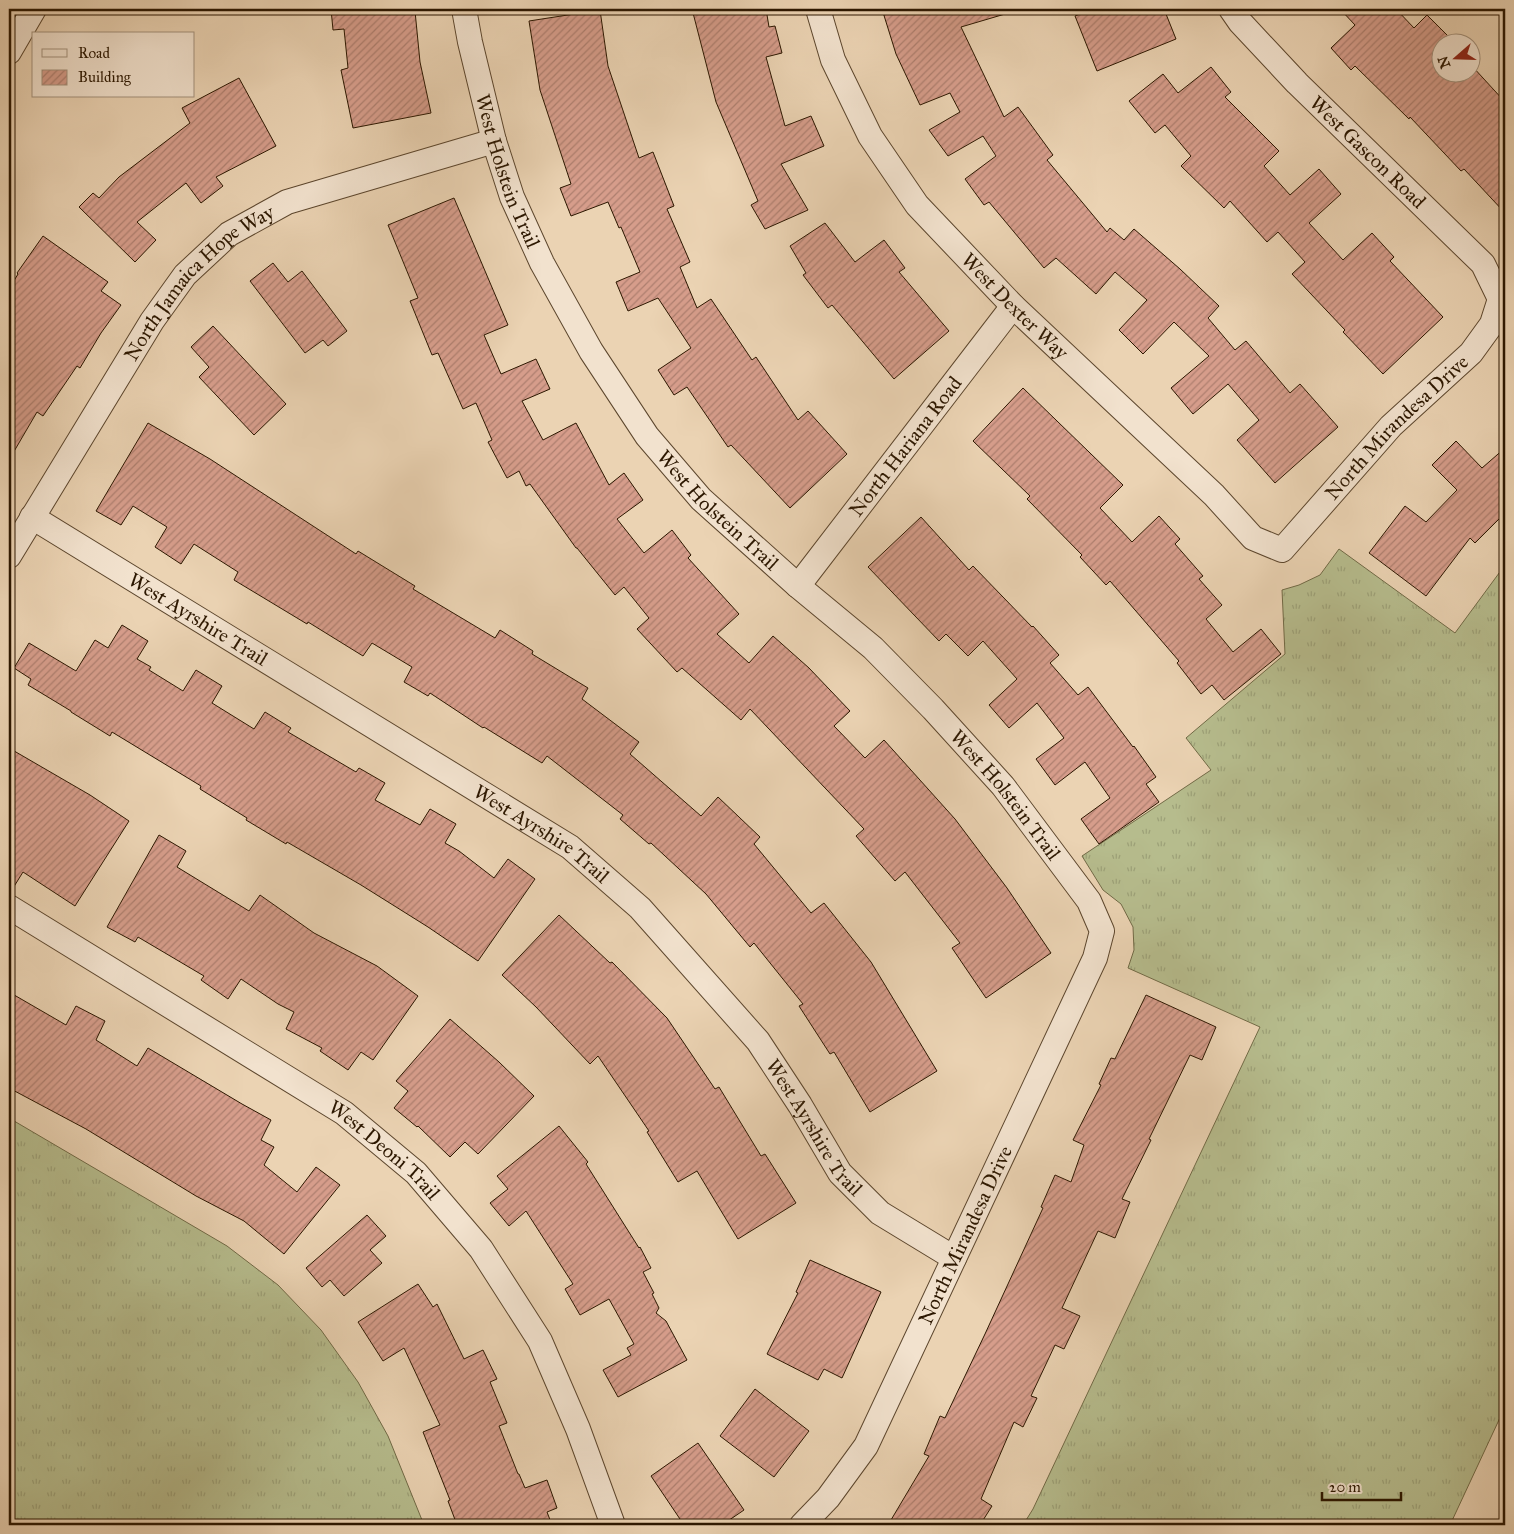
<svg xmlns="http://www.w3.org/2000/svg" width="1514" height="1534" font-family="'IM FELL Great Primer',serif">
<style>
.grass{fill:url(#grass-tufts);stroke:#716a46}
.building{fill:url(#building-hatch);stroke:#2c1700}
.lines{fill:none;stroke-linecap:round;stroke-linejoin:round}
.street-casing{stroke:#5c462d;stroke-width:26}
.street{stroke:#f2e2ce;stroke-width:24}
.labels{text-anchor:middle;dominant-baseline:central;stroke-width:4.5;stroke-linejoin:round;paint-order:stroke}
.street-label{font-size:20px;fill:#2c1700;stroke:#f2e2ce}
</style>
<defs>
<pattern id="grass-tufts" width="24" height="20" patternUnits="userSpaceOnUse" patternTransform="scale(1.25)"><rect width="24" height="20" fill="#b6bc8d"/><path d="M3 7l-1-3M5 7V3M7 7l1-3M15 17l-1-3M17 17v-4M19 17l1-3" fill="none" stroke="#9da178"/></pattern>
<pattern id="building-hatch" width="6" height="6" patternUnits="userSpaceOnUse" patternTransform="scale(1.25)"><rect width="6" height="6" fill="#d69d8b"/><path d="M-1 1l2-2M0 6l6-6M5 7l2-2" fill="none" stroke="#ae7f6f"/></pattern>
</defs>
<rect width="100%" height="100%" fill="#ebd3b3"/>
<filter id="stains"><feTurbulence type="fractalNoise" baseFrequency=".004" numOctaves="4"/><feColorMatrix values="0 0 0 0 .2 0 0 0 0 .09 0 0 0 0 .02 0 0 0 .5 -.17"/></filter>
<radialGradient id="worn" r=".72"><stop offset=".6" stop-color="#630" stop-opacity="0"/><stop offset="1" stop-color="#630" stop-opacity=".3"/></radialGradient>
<!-- grass -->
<path class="grass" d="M1339,549L1455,633L1505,565V1407L1450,1525H1023L1033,1509L1260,1027L1128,968L1134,950L1133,927L1121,904L1103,890L1082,856L1211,770L1186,738L1285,654L1282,590L1299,585L1320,575Z
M9,1118L227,1246L278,1285L321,1330L358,1382L388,1436L424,1525H9Z"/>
<!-- building -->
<path class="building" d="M331,9H394L395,13L415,11L420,62L431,113L353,128L341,70L348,68L344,29L333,30Z
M692,9H766L769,27L775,26L782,53L766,57L785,126L811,116L824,146L781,164L808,210L765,229L751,205L758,201L716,102Z
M882,9H1005V14L961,27L1004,117L1018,107L1053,155L1047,160L1107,232L1110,228L1124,240L1134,229L1180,269L1219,306L1208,318L1235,350L1246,341L1290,393L1300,384L1338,427L1275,483L1237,440L1259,420L1228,384L1193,414L1171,388L1209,356L1174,322L1143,354L1119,330L1147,300L1115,272L1096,294L1056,258L1044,268L989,202L984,205L965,179L996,156L983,136L948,156L929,130L960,112L950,93L920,105L896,54Z
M1093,9H1164L1176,39L1097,71L1075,16Z
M1340,9H1396L1414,28L1427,15L1454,42H1442V72H1472V66L1505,102V213L1464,169L1461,171L1410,117L1409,119L1355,66L1351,70L1331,48L1355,25Z
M600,10L608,66L639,158L653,152L674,206L667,209L690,262L680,267L697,308L711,299L752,360L756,357L798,420L808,411L847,454L790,508L731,445L728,447L687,387L674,395L658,370L691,348L658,298L628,311L616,282L640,272L621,227L619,228L608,202L571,216L560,188L571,184L540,90L529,21Z
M1211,67L1231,92L1225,97L1279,151L1264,166L1290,195L1319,169L1341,194L1309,223L1343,260L1372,233L1394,257L1390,261L1443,317L1383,374L1343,332L1345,330L1292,274L1305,262L1278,232L1267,242L1230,201L1224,208L1181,166L1191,156L1165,125L1155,133L1129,101L1163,74L1178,93Z
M239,78L276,146L216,177L223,186L201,203L186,183L137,222L156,240L135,262L79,207L93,193L99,198L119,177L190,123L182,108Z
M454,198L508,325L484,335L501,374L536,359L550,389L522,401L543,440L576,423L609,485L624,473L643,500L617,519L644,553L672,530L691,555L688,558L739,614L717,634L749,663L773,636L809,668L850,711L834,726L865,758L884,740L955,819L1007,888L1051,953L986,998L952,948L960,943L905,872L895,881L856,836L864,829L750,709L741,720L682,668L677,672L637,629L649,618L624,587L615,595L577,548H576L530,484L526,486L519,471L507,478L488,442L492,440L476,403L463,409L438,353L432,355L410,301L418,298L388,225Z
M825,223L855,262L884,240L905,268L899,272L949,331L894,379L832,305L828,308L803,275L806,273L790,246Z
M43,236L108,282L101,291L121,305L101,333L80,368L77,366L43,416L37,412L9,460V289L18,274L17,273Z
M273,263L288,282L302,271L347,331L328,346L323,340L305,353L250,281Z
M213,326L286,404L254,435L199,377L209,367L191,347Z
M1023,388L1123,485L1100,508L1132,542L1159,516L1180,539L1175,544L1203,576L1199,579L1222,605L1206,619L1233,652L1261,629L1281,654L1224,700L1212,685L1201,694L1177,663L1179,661L1110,581L1106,585L1080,557L1082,555L1027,499L1030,496L973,441Z
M148,423L210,459L356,554L358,551L415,586L413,589L495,638L500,630L533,651L532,654L588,688L582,699L639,742L630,754L701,816L718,797L760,837L754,844L811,913L824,903L871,962L937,1071L870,1112L834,1052L830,1054L799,1006L803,1004L754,943L750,947L706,894L651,843L649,844L620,819L623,815L547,756L542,763L484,727L483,728L430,693L428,696L404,682L412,667L372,643L363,656L308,622L307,624L234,580L238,572L194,544L181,564L155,547L167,527L133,506L121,525L96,511Z
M1456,441L1482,468L1505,448V513L1475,543L1470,538L1426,596L1369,553L1405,506L1426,522L1457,490L1432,465Z
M921,517L969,570L973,566L1032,627L1033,626L1059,655L1050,663L1078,695L1088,687L1133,747L1134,746L1156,777L1146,784L1159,802L1099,844L1081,819L1110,798L1085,762L1055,785L1036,759L1064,738L1037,703L1009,728L989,705L1017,679L983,641L968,656L946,634L939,641L868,567Z
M122,625L148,641L137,659L151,667L149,670L183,691L196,670L222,686L212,703L254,729L265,712L291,728L288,732L356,772L359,768L385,783L375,800L420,825L430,809L456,824L445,843L459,851L494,878L508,859L535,879L478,961L428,927L361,885L287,842L286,844L246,820L247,818L200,789L201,786L112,732L110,736L71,712V711L28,685L31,679L14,668L29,643L76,671L95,640L108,648Z
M9,748L90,795L129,821L75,906L23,872L10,893H9Z
M159,835L186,851L177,867L249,911L260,895L314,933L377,966L418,996L373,1060L361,1052L348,1070L320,1051L322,1048L286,1029L294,1012L278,1004L241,979L228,999L201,980L204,976L138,937L135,942L107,927Z
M559,915L610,963L612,962L667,1018L715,1089L719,1087L761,1156L765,1154L796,1203L738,1239L697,1171L678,1182L647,1132L649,1131L598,1056L590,1064L536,1007L502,975Z
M9,992L66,1025L76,1006L105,1021L96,1040L137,1066L148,1048L242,1104L271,1120L261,1140L274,1147L264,1165L297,1192L316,1167L340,1185L284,1254L244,1221L196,1196L86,1129L9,1088Z
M1146,995L1216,1027L1202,1060L1190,1055L1149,1139L1151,1140L1122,1199L1130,1202L1115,1238L1098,1231L1062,1308L1080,1316L1064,1349L1055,1345L1031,1396L1037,1398L1023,1427L1014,1422L981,1499L992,1506L980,1525H888L929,1456L924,1454L940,1416L945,1418L985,1334L1043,1208L1041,1207L1055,1175L1071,1182L1084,1145L1073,1140L1101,1085L1099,1084L1111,1058L1115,1059Z
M450,1019L499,1062L534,1096L478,1154L465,1142L450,1157L418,1126L417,1127L394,1108L408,1091L396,1081Z
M559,1126L588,1162L586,1164L639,1248L640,1247L651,1268L643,1272L654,1293L652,1294L659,1308L656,1313L666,1321L687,1360L618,1397L603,1370L631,1355L627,1348L634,1344L609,1299L580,1315L565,1289L573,1284L526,1211L509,1226L490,1203L508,1189L497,1176Z
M367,1215L386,1236L370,1250L382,1263L344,1296L330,1280L322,1287L306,1268Z
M810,1260L881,1292L842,1378L824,1369L818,1380L767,1354L798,1293L796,1292Z
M418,1284L433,1307L437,1304L464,1359L483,1350L497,1379L490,1382L507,1423L499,1426L518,1474H519L525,1488L547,1480L557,1508L547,1512L552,1525H457L448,1501L450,1500L423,1432L440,1425L404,1348L383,1361L358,1322Z
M755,1389L809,1431L774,1477L720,1436Z
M698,1443L744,1510L722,1525H684L651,1476Z"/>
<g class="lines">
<defs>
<g id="street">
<path id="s1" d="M464,9L470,42L494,141L512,197L542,263L591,351L647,436L701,499L798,586L873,648L933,709L1003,786L1089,901L1102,931L1095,958L866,1446L828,1498L802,1525"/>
<path id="s2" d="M818,9L833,60L870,136L917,205L1013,306L1214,495L1253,538L1282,550L1391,426L1471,353L1492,324L1500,299L1483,264L1297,83L1240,22L1231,9"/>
<path d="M9,52L34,9"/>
<path id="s3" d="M32,517L570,847L640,908L758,1041L800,1105L840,1173L880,1213L954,1258"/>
<path id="s4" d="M9,556L152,321L185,275L229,234L287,202L494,141"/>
<path id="s5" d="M798,586L1013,306"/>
<path id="s6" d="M9,907L344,1113L416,1173L481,1249L540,1341L578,1429L613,1525"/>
</g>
</defs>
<!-- street casing -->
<use href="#street" class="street-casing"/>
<!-- street -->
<use href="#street" class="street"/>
</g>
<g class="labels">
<!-- street labels -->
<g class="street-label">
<text transform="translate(1368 152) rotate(44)">West Gascon Road</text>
<text stroke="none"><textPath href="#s1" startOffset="168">West Holstein Trail</textPath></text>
<text stroke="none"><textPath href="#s4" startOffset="336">North Jamaica Hope Way</textPath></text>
<text stroke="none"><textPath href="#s2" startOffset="362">West Dexter Way</textPath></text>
<text stroke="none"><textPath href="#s2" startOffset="894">North Mirandesa Drive</textPath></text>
<text stroke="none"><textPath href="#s5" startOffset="176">North Hariana Road</textPath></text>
<text stroke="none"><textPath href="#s1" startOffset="572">West Holstein Trail</textPath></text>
<text stroke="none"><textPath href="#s3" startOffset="195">West Ayrshire Trail</textPath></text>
<text stroke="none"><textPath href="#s1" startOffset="978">West Holstein Trail</textPath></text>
<text stroke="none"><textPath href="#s3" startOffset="600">West Ayrshire Trail</textPath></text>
<text stroke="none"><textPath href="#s3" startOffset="1005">West Ayrshire Trail</textPath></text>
<text stroke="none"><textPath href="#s6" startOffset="448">West Deoni Trail</textPath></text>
<text transform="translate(965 1235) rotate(-65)">North Mirandesa Drive</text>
</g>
</g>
<!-- margin -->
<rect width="1514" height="1534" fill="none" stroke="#ebd3b3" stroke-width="30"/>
<rect x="10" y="10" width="1494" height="1514" fill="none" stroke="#2c1700" stroke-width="2.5"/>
<rect x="15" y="15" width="1484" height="1504" fill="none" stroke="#2c1700"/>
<!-- legend -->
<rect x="32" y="32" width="162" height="65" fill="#f2e2ce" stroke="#a3917c"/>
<rect x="42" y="49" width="25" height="8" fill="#f2e2ce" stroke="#a3917c"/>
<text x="78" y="58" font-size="15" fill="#2c1700">Road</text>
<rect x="42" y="70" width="25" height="15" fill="url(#building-hatch)" stroke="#a3917c"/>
<text x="78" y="82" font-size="15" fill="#2c1700">Building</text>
<!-- north arrow -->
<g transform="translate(1456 58) rotate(250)"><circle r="24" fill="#f2e2ce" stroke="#a3917c"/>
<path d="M0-4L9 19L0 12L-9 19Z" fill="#8f2418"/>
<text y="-8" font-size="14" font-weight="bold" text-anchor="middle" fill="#2c1700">N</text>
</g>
<!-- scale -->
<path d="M1322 1492v8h79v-8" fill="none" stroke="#2c1700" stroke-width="2.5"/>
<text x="1329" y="1492" font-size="15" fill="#2c1700" stroke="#f2e2ce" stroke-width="4" paint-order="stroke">20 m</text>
<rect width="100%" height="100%" filter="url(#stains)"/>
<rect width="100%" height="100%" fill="url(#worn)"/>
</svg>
